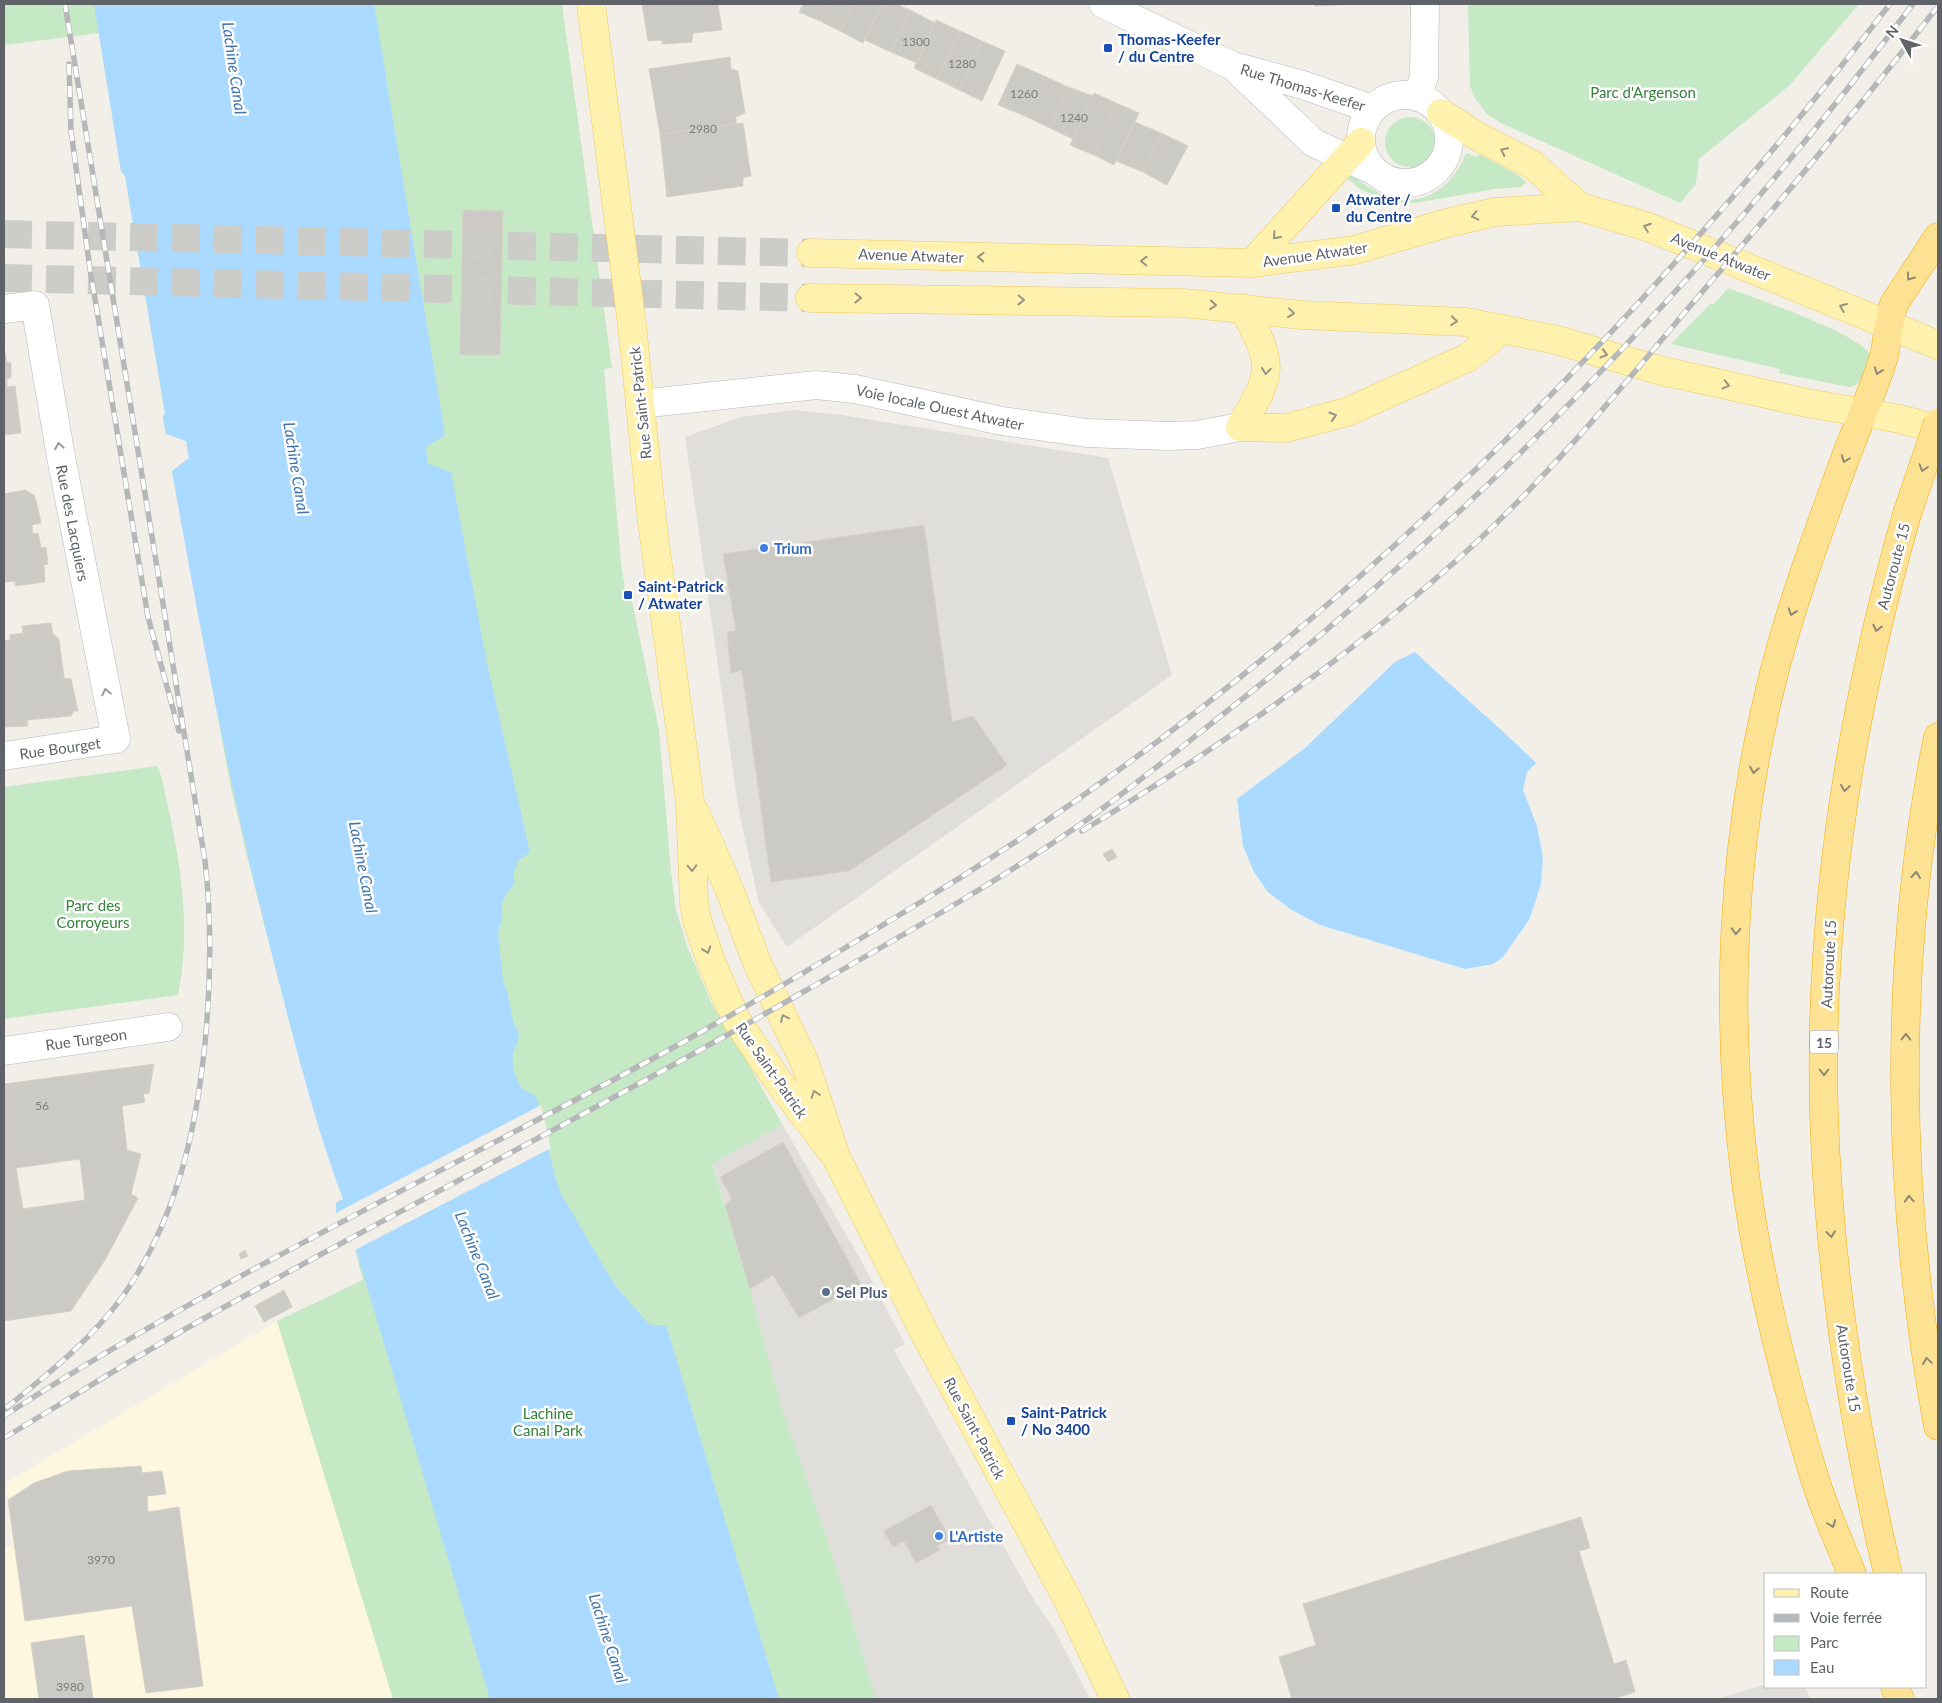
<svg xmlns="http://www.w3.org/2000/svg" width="1942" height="1703" font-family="Lato,sans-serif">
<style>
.commercial{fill:#fef7e0}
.industrial{fill:#e0deda}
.green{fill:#c5e8c5}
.water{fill:#aadaff}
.pier{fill:#f1efe8}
.building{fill:#cccac5;stroke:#d6d1c6;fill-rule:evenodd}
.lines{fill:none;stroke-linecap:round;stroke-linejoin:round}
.major-tunnel{stroke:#ccccc8;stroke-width:28;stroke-dasharray:28 14;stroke-linecap:butt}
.minor-casing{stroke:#b5b8bc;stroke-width:29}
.major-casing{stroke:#f2c960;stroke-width:29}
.highway-casing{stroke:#f9ab00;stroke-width:29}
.minor{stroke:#fff;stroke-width:28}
.major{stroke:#fff2af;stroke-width:28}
.highway{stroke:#fde293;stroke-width:28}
.rail-casing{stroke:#b6b7b8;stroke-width:5.5}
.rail{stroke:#fff;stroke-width:4;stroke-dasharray:11;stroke-linecap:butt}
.highway-bridge-casing{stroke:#f9ab00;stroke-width:29;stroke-linecap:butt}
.highway-bridge{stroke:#fde293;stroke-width:28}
.oneway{stroke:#979581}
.oneway2{stroke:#8e8975}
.oneway3{stroke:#979a9d}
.transit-dot{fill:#1a4fb4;stroke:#fff;stroke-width:2}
.shop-dot{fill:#3f7fe0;stroke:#fff;stroke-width:2}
.service-dot{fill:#5c6f8a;stroke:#fff;stroke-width:2}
.labels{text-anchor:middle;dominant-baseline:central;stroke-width:5;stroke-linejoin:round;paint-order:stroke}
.number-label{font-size:12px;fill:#7a7d7f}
.shield{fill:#fff;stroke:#8f9295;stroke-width:1}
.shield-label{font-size:14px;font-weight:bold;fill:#5f6368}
.transit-label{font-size:15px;font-weight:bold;fill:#164399;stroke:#fff;text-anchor:start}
.street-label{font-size:15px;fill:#5f6368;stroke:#fff}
.park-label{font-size:15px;fill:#348238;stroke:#fff}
.shop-label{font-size:15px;font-weight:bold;fill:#366cbe;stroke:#fff;text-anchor:start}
.service-label{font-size:15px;font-weight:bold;fill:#4e5e75;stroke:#fff;text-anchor:start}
.water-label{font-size:16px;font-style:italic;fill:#4174aa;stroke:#fff}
</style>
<rect width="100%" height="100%" fill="#f1efe8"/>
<!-- commercial -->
<path class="commercial" d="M277,1321L393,1699H4V1548L12,1546L6,1483Z"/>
<!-- industrial -->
<path class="industrial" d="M793,410L842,415L1108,458L1172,675L787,947L759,903L739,812L685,437L741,417Z
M782,1124L858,1255L905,1344L894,1350L1034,1600L1055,1631L1090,1699H876L831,1550L782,1409L750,1289L712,1163Z
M1766,1684V1687H1805L1810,1699H1717Z"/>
<!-- green -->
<path class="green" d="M4,4H562L612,368L604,369L621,562L626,597H631L659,730L671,872L676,910L687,946L713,1006L742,1052L782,1124L712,1164L750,1289L782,1409L831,1550L876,1699H393L277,1321L363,1280L355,1250L336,1213V1203L343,1199L290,1025L247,856L231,788L172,471L189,458L186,441L166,434L163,418L165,413L125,176L121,171L99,33L4,45Z
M1468,4H1859L1790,85L1699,159L1696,184L1680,203L1501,123L1487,114L1475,98L1470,86Z
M1385 142a25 25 0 1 1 50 0a25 25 0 1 1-50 0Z
M1466,153L1477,157L1479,154L1516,174L1526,182L1521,187L1494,189L1415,203L1387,201L1360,189L1346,177L1349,173C1361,182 1373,191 1386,196C1422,210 1454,186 1466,153Z
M1728,288C1751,297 1867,336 1871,357C1866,370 1864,385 1849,387L1779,373L1780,369L1671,344L1711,303L1713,305Z
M157,766L161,776C178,847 193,922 178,995L4,1019V787Z"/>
<!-- water -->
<path class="water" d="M94,4H374L445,435L426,447L428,464L451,472L487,664L530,852L518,861L514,872V884L503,899L502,905L501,923L498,931L503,982C512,999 509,1018 519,1034C519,1041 515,1046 513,1053C511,1063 515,1083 524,1090C529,1093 533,1093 537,1098L555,1177L561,1194L614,1284L647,1322L652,1325H666L779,1699H490L356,1250L336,1213V1203L343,1199C316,1127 297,1052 278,978C234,810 202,642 172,471L189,458L186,441L166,434L163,418L165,413L125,176L121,171Z
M1415,652C1455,690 1497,724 1536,763L1527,772L1523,790L1537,826L1543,858L1541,884L1529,920L1503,957L1493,964L1465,969L1320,925L1290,909L1268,892L1254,872L1243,846L1237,799L1305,748L1395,662Z"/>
<!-- pier -->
<path class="pier" d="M541,1105L551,1148L355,1250L336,1213Z"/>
<!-- building -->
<path class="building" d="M642,4H718L722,30L693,33L692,42L663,44L661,40L648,41Z
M803,4H828L820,21L799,12Z
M828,4H853L840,31L820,21Z
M853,4H882L863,43L840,31Z
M882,4H896L910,10L891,52L865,40Z
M1314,4H1360L1314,6Z
M910,10L935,23L917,63L891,52Z
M936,20L960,31L937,79L914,68Z
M960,31L982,41L959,90L937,79Z
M982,41L1005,51L982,101L959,90Z
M730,57L731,69L738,71L745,113L736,117V124L660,134L649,69Z
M1017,64L1044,76L1025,116L998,105Z
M1044,76L1068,87L1050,128L1025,116Z
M1068,87L1093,96L1073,139L1050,128Z
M1094,93L1116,103L1094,155L1070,145Z
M1116,103L1139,113L1114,165L1094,155Z
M1135,122L1161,133L1143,172L1116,161Z
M743,123L751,176L743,178V186L667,197L660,134Z
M1161,133L1188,146L1167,185L1143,172Z
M463,210L503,211L500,355H460Z
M4,349L7,362L11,363V378H7V387L15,386L21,433L4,435Z
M25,490L34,495L38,508L41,523L32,525L33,534L38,533L41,548L46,547L48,564L44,565L45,582L15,586V581L4,582V494Z
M924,525L952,722L973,716L1007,765L849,871L771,882L742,670L731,673L727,632L736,631L723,554Z
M51,623L53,634L59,639L64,678L71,679L78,711H74L71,716L27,720L28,726L4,727V641L10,640V635L23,633L22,626Z
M1112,849L1117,857L1108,862L1103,854Z
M154,1064L149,1093L143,1094L145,1102L122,1106L127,1150L141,1154L131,1194L138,1198L105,1260L71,1311L4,1321V1084ZM80,1159L85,1200L23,1209L16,1168Z
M783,1142L861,1284L799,1318L773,1275L750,1289L725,1205L732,1199L720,1177Z
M245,1250L248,1256L241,1259L239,1254Z
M284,1290L292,1307L264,1322L255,1306Z
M141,1466L142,1473L162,1471L166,1494L147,1496L148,1512L179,1507L203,1686L146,1693L132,1606L25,1621L8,1500L34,1483L68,1471Z
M931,1505L950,1539L937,1546L940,1550L916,1563L904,1541L893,1547L884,1531Z
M1581,1517L1590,1548L1579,1551L1614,1664L1626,1660L1635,1692L1613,1699H1292L1279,1657L1316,1645L1303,1604Z
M84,1635L93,1699H39L31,1643Z"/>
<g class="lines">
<!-- major-tunnel -->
<path class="major-tunnel" d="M4,234L811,253
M4,278L810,298"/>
<defs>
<path id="minor" d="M1103,4L1233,66L1303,85L1372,109
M1236,69L1314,143L1368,168
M1361 139a44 44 0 1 1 88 0a44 44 0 1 1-88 0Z
M1417,97L1424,77L1425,4
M4,309L35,305L61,457L116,739L4,756
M640,404L816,385L855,389L1002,421L1087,433L1168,436L1197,435L1240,427
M4,1051L168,1027"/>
<path id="major" d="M591,4L632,325L652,521L690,801L694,903L697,920L712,964L737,1021L778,1081L836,1157
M1441,113L1477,136L1533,165L1580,207
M811,253L1252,263L1355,250L1447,223L1495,212L1580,207L1648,227L1938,345
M1252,263L1361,142
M810,298L1183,303L1302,315L1466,322L1557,340L1658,370L1807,403L1900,419L1938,429
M1243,308C1274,365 1274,372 1240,427L1286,428L1347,412L1467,358L1503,329
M696,814L730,891L758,965L805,1063L836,1157L924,1332L1069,1602L1115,1699"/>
<path id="highway" d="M1938,737C1892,964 1896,1199 1938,1426
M1852,1574C1839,1542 1824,1509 1814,1476C1785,1381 1759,1280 1746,1182C1724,1017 1731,847 1771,685C1789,611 1816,538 1842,467C1855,430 1873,393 1884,356C1888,339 1888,321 1894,304L1938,237
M1888,1574C1853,1424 1829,1270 1824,1115C1818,911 1851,709 1907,514
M1895,1687L1900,1699"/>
</defs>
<!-- minor casing -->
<use href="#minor" class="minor-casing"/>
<!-- major casing -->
<use href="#major" class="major-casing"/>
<!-- highway casing -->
<use href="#highway" class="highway-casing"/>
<!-- minor -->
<use href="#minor" class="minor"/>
<!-- major -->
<use href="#major" class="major"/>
<!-- highway -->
<use href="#highway" class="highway"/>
<defs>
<path id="rail" d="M69,64L71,131L90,269L148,617L179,731
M1082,831C1214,751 1342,663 1457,560C1541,485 1613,398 1685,312C1771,212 1857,111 1938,6
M6,1408C48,1374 91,1340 123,1296C176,1220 196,1133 205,1043C211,981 212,923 205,861L65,4
M4,1416C208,1284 429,1179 643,1064C730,1017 816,966 901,914C1289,682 1615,360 1890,4
M4,1438C73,1397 141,1353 212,1314C406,1206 605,1106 798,995C896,939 995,884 1088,819C1134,786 1178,750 1222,715C1484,510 1713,269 1913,4"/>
</defs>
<!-- rail casing -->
<use href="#rail" class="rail-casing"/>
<!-- rail -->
<use href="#rail" class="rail"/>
<defs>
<path id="highway-bridge" d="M1907,514L1938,423"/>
</defs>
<!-- highway-bridge casing -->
<use href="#highway-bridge" class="highway-bridge-casing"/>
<!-- highway-bridge -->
<use href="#highway-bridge" class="highway-bridge"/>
</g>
<!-- one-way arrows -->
<defs><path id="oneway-chevron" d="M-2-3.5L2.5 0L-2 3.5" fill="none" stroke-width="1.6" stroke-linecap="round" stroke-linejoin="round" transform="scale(1.25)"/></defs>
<g class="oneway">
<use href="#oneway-chevron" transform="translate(1504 151) rotate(-154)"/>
<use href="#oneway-chevron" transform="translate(1475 216) rotate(167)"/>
<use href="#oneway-chevron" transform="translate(1647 227) rotate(-160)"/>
<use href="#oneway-chevron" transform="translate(1276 236) rotate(132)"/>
<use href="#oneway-chevron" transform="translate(981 257) rotate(-178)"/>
<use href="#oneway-chevron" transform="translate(1144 261) rotate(-179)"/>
<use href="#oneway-chevron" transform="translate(858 298) rotate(1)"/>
<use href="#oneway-chevron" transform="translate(1021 300) rotate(1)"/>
<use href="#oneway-chevron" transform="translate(1213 305) rotate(5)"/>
<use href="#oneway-chevron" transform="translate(1843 307) rotate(-157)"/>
<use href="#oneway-chevron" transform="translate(1291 313) rotate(7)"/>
<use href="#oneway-chevron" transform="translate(1454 321) rotate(5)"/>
<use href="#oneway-chevron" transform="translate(1604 354) rotate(16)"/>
<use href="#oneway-chevron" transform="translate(1266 371) rotate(97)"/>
<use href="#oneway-chevron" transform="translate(1726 385) rotate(13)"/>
<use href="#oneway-chevron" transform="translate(1333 416) rotate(-17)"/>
<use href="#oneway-chevron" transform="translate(692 868) rotate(88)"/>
<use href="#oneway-chevron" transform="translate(707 950) rotate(71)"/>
<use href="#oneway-chevron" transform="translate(784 1018) rotate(-115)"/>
<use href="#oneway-chevron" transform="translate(815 1094) rotate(-108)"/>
</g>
<g class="oneway2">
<use href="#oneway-chevron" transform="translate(1910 277) rotate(125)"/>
<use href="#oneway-chevron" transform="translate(1878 371) rotate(110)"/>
<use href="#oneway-chevron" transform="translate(1845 459) rotate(111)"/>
<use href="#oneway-chevron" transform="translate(1923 468) rotate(108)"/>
<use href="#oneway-chevron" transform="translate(1792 612) rotate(109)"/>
<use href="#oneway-chevron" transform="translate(1877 628) rotate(103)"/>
<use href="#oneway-chevron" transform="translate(1754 770) rotate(100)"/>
<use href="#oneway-chevron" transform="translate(1845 788) rotate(98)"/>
<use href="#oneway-chevron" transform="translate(1916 875) rotate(-84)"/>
<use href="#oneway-chevron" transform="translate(1736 931) rotate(92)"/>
<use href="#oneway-chevron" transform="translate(1906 1037) rotate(-89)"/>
<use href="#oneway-chevron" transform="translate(1824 1072) rotate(90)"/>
<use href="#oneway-chevron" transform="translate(1909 1199) rotate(-94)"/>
<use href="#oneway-chevron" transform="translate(1831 1234) rotate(83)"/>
<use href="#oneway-chevron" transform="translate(1927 1361) rotate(-98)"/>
<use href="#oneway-chevron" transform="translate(1832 1524) rotate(69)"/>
</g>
<g class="oneway3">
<use href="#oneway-chevron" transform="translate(59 446) rotate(-100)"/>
<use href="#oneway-chevron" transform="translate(106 692) rotate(-102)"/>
</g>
<!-- markers -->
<g class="transit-dot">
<rect x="1103" y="43" width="10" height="10" rx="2.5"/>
<rect x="1331" y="203" width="10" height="10" rx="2.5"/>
<rect x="623" y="590" width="10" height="10" rx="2.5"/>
<rect x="1006" y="1416" width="10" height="10" rx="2.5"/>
</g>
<g class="shop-dot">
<circle cx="764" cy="548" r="5"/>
<circle cx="939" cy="1536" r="5"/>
</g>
<circle class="service-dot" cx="826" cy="1292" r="5"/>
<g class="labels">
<!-- number labels -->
<g class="number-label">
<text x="916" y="41">1300</text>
<text x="962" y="63">1280</text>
<text x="1024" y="93">1260</text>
<text x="1074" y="117">1240</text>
<text x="703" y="128">2980</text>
<text x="42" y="1105">56</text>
<text x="101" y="1559">3970</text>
<text x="70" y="1686">3980</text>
</g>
<!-- shield labels -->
<rect class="shield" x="1810" y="1030.5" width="28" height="23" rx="4"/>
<g class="shield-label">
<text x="1824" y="1042">15</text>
</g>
<!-- transit labels -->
<g class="transit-label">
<text x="1118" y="39">Thomas-Keefer<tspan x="1118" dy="17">/ du Centre</tspan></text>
<text x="1346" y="199">Atwater /<tspan x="1346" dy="17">du Centre</tspan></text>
<text x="638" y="586">Saint-Patrick<tspan x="638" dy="17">/ Atwater</tspan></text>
<text x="1021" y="1412">Saint-Patrick<tspan x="1021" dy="17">/ No 3400</tspan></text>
</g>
<!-- street labels -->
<g class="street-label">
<text transform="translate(1303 87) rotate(17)">Rue Thomas-Keefer</text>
<text transform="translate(1315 254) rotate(-8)">Avenue Atwater</text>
<text transform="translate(911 255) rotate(2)">Avenue Atwater</text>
<text transform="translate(1721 256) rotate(22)">Avenue Atwater</text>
<text transform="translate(640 403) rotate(-96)">Rue Saint-Patrick</text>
<text transform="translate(940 407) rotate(12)">Voie locale Ouest Atwater</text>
<text transform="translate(73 523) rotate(79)">Rue des Lacquiers</text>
<text transform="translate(1893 566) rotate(-75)">Autoroute 15</text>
<text transform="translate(60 748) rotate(-8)">Rue Bourget</text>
<text transform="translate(1828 964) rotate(-87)">Autoroute 15</text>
<text transform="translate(86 1039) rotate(-8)">Rue Turgeon</text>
<text transform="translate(772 1070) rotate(55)">Rue Saint-Patrick</text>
<text transform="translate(1849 1368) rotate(81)">Autoroute 15</text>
<text transform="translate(975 1428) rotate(62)">Rue Saint-Patrick</text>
</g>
<!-- park labels -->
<g class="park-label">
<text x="1643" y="92">Parc d'Argenson</text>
<text x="93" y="905">Parc des<tspan x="93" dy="17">Corroyeurs</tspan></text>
<text x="548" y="1413">Lachine<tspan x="548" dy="17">Canal Park</tspan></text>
</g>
<!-- shop labels -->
<g class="shop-label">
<text x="774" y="548">Trium</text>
<text x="949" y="1536">L'Artiste</text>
</g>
<!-- service labels -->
<g class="service-label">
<text x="836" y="1292">Sel Plus</text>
</g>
<!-- water labels -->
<g class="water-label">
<text transform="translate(235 68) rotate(82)">Lachine Canal</text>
<text transform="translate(297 468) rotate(81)">Lachine Canal</text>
<text transform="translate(364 867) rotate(79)">Lachine Canal</text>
<text transform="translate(478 1255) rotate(68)">Lachine Canal</text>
<text transform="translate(609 1638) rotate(72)">Lachine Canal</text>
</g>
</g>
<!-- border -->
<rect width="1942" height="1703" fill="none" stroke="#5f6368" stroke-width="10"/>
<!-- legend -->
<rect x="1764" y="1573" width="162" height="115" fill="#ffffff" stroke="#bfc1c3"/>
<rect x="1774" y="1589" width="25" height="8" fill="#fff2af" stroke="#bfc1c3"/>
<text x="1810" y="1598" font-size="15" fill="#5f6368">Route</text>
<rect x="1774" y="1614" width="25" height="8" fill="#b6b7b8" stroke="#bfc1c3"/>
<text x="1810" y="1623" font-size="15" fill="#5f6368">Voie ferrée</text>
<rect x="1774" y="1636" width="25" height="15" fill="#c5e8c5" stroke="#bfc1c3"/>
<text x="1810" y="1648" font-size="15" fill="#5f6368">Parc</text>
<rect x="1774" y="1660" width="25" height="15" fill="#aadaff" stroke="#bfc1c3"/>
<text x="1810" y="1673" font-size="15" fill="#5f6368">Eau</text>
<!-- north arrow -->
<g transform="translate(1902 40) rotate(310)" stroke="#ffffff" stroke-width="4" paint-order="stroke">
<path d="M0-4L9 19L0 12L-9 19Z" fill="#5f6368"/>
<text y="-8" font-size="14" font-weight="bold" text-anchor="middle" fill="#5f6368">N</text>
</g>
</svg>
